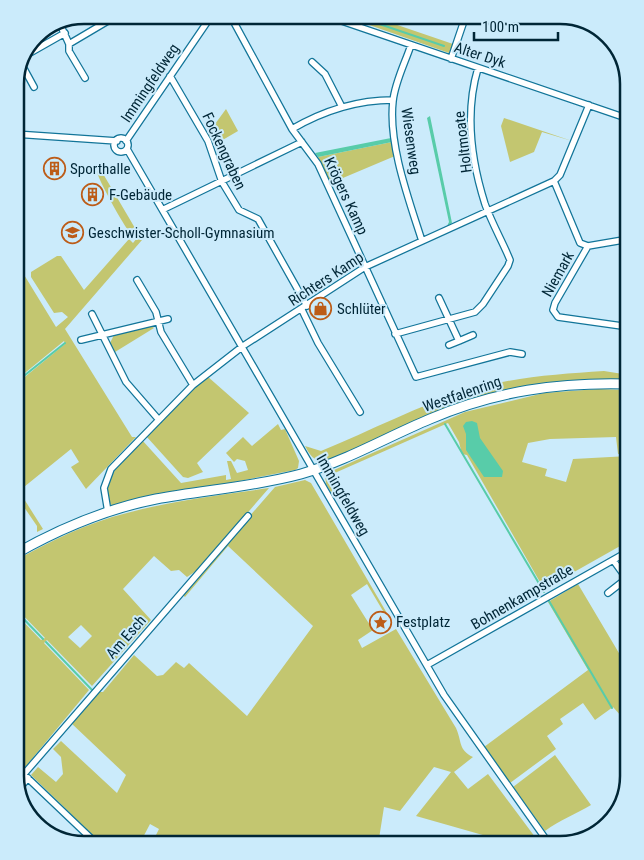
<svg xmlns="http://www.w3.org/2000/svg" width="644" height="860" font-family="'Roboto Condensed',sans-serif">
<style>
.green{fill:#c3c670;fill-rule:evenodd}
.water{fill:#58cca9}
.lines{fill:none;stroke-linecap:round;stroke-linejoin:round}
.stream{stroke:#58cca9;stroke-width:2}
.street-casing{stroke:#127599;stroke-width:8}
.secondary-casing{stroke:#127599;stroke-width:11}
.street{stroke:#fff;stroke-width:5.5}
.secondary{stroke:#fff;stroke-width:9}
.labels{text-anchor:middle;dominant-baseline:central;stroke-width:4;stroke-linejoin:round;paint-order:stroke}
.street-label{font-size:15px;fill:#002636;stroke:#cbebfb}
.poi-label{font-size:15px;fill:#002636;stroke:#cbebfb;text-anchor:start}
.rim{fill:none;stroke:#002636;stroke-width:2.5}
</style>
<rect width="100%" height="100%" fill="#cbebfb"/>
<!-- green -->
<path class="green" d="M341,15H368L453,44L449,53Z
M226,109L238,131L214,145L207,135Z
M504,118L572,141L542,132L534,152L510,162L501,126Z
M392,142L395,156L331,183L318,157Z
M103,168L102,172L142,240L65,329L132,437H136L86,489L71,467L79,462L71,449L19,491L43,529L37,532V526L15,494V385L65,344L64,341L15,381V260L56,327L68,317L62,312L54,313L31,277V272L57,256H61L84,290L129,239L133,243L137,238L134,233H130C124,226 97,178 97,171Z
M151,325L154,328L115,352L110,343L114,335Z
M604,371L629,375V381L539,385L383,437L325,461C314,462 310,455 305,446L321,451C370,431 419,405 469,390C514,377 558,374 604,371Z
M207,376L249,413L197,463L203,472L188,478L183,477L146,436Z
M598,389L629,390V454H618L616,437L550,439L528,443L522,462L547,469L545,476L566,482L573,459L629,456V541L544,589L467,455L462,454L459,442L448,423L328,476L335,499L326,484L325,474L465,412L544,393Z
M278,424L281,430L285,429L299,461L298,468L295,470L113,506L109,503C98,476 125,458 142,440L181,483L226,475V480L231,479L227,461H231L237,473L248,470L245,461L237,459L234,462L226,453L243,437L252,446Z
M305,480L311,483L388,615L386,616L367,584L351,595L373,630L358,640L362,648L396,629L456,728C462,741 458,750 473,757L454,772L468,789L488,774L541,845H518L416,816L451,772L434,767L400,811L384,807L378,845H151L159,829L150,824L139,845H103L31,775L38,767L56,782L63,774L61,757L53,749L61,741L117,793L126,775L70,722L97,692H103L134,655L157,676L163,675L176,662L184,668L189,663L247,716L313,626L228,546L185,597L182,594L275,487Z
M269,488L199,569L187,577L179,570L171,571L154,556L123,589L151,620L92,686L47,640L44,643L89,690L26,766H21L15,760V613L41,640L45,638L15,607V561C50,541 87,523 127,513C173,500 222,495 269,488ZM81,625L92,636L80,648L68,637Z
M578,584L629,670V725L613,707L595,720L583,703L560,719L563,724L547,736L556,749L510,783L484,747L588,670L548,602Z
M555,755L591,805C576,814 560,820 545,831L513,787Z"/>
<!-- water -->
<path class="water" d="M430,116L452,223L447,226L449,222L427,118Z
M391,138L392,142L318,157L315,153Z
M472,421L477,423L480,438L503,471L502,477H484L466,450V434L463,426L466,422Z"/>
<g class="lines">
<!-- stream -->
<path class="stream" d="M353,15L444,46
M15,383L65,343
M445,424L544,592
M549,601L612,708
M15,610L43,639
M46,642L93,691"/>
<defs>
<path id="street" d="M230,15L292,129L318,164L416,377L510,352L522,354
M324,15L629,119
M449,15L464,20
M60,24L69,44L118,15
M69,44V51L85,78
M411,45C405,63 395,82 393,101C388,144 409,200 422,241
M28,54L65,33
M451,59L466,15
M312,62L325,74L342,107
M22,65L34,87
M170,76L208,141L222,182L239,210L258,219L307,306
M292,129C323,111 357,100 393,100
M15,134L117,141
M114 145a7 7 0 1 1 14 0a7 7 0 1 1-14 0Z
M126,141L212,15
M127,149L444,695L550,845
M554,181L580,243L588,246L555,303L553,310L558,317L629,327
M164,209L302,142
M588,246L629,239
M137,280L156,312L161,332L193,385
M439,298L459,341L473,335
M302,310L318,343L360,412
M92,314L126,382L159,420
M395,334L475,312L483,304L508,266L510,260L507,253C500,237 491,221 485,204C471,160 465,112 478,68
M81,340L168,319
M449,345L459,341
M108,512L104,488L111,469L193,385L243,346L365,267L554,181L560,175L589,105
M613,560L629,582
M608,593L626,579
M427,665L629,551
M15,766L98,845
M24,774L248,516
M19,789L28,778"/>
<path id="secondary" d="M15,554C59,529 106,509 156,499C204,490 253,487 301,474C346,461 387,437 430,419C495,391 559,382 629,384"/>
</defs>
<!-- street casing -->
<use href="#street" class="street-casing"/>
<!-- secondary casing -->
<use href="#secondary" class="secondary-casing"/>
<!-- street -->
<use href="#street" class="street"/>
<!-- secondary -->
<use href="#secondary" class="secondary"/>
</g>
<!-- icons -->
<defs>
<symbol id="building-ring" viewBox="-11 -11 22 22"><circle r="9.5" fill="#cbebfb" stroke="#bc5c18" stroke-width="1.5"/><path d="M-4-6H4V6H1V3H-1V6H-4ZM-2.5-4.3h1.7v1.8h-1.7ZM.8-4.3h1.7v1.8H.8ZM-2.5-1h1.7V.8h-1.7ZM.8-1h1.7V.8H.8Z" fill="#bc5c18"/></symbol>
<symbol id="school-ring" viewBox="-11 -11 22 22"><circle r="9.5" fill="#cbebfb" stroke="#bc5c18" stroke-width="1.5"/><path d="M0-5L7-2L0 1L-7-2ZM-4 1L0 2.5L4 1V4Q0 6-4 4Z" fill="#bc5c18"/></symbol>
<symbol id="shop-ring" viewBox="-11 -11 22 22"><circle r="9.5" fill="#cbebfb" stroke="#bc5c18" stroke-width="1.5"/><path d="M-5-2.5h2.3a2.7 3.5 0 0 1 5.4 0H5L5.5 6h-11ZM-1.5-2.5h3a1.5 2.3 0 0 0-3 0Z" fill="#bc5c18"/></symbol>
<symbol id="sight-ring" viewBox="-11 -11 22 22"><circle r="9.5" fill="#cbebfb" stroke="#bc5c18" stroke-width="1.5"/><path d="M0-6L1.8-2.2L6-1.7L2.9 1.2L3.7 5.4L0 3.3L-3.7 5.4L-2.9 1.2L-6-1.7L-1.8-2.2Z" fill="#bc5c18"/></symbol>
</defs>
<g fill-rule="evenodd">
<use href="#building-ring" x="42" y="156" width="25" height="25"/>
<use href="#building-ring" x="80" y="182" width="25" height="25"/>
<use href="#school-ring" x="60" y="220" width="25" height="25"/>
<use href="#shop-ring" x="308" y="296" width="25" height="25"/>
<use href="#sight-ring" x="368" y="610" width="25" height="25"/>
</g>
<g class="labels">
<!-- street labels -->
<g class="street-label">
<text transform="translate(480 55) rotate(18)">Alter Dyk</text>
<text transform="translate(150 83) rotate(-56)">Immingfeldweg</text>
<text transform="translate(411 141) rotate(82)">Wiesenweg</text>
<text transform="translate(463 142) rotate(-97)">Holtmoate</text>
<text transform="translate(224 151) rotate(65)">Fockengraben</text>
<text transform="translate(346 196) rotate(65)">Krögers Kamp</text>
<text transform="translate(558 274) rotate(-61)">Niemark</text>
<text transform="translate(326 279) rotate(-33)">Richters Kamp</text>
<text transform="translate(462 394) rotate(-19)">Westfalenring</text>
<text transform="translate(343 495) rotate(60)">Immingfeldweg</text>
<text transform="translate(522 597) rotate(-30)">Bohnenkampstraße</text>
<text transform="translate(126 637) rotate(-49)">Am Esch</text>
</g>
<!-- poi labels -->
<g class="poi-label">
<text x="70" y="169">Sporthalle</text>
<text x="109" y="195">F-Gebäude</text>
<text x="88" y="233">Geschwister-Scholl-Gymnasium</text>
<text x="337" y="309">Schlüter</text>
<text x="396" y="622">Festplatz</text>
</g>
</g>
<!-- crop -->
<path d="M0 0H644V860H0ZM84 24H560A60 60 0 0 1 620 84V776A60 60 0 0 1 560 836H84A60 60 0 0 1 24 776V84A60 60 0 0 1 84 24Z" fill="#cbebfb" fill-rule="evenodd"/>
<path class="rim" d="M84 24H560A60 60 0 0 1 620 84V776A60 60 0 0 1 560 836H84A60 60 0 0 1 24 776V84A60 60 0 0 1 84 24Z"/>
<!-- scale -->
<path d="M474 32v8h84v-8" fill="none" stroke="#002636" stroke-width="2.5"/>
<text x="482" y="32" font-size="15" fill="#002636" stroke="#cbebfb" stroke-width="4" paint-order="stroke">100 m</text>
</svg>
